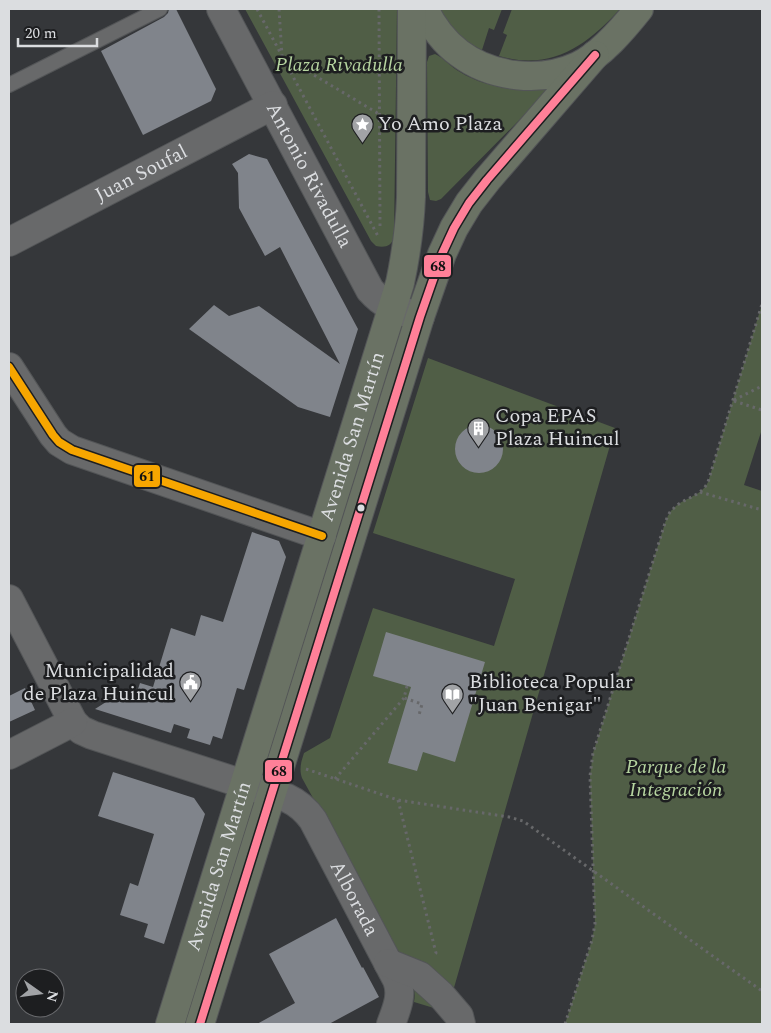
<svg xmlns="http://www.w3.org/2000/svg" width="771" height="1033" font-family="Spectral,serif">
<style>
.green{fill:#505e46}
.building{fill:#80848b}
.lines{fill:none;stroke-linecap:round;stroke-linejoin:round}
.lane-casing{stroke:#535557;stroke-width:16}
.street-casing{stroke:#535557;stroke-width:30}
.highway-casing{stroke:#535557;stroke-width:30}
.path{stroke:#67686a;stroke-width:3;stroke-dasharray:2.5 4;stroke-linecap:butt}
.lane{stroke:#68696a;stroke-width:14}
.street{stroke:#68696a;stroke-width:28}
.highway{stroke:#6a7264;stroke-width:28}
.bus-1-casing{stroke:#1d1e20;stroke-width:11}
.bus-2-casing{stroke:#1d1e20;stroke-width:11}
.bus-1{stroke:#f7a600;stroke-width:8}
.bus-2{stroke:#ff8098;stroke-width:8}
.bus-dot{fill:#dbdde0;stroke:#1d1e20;stroke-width:2}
.labels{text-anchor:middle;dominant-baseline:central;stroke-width:5;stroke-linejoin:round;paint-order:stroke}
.park-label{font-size:20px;font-style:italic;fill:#b6d5a0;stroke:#1d1e20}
.poi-label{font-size:20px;fill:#dbdde0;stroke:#1d1e20;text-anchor:start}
.street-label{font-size:20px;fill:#dbdde0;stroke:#1d1e20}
.line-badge{stroke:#1d1e20;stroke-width:2}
.pale-badge-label{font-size:14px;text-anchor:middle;font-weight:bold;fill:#111}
</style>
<rect width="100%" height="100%" fill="#35373a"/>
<!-- green -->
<path class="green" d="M245,9H397L394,237C392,246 385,248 376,246L371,241Z
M439,9H502L494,30L489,28L482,50C458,38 453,30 439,9Z
M512,9H620C586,46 552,71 499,56L507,35L503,33Z
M435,54C444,58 451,67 460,72C488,89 519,91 551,88L441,199L436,201L430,200L428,192L427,62L429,56Z
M762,304V429L744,485L762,491V1024H565L592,940L595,924L590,776L593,753L665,523C667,518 669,512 673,509C684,497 701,497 708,482Z
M428,358L615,428L447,1012L414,1002C416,991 413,983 409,973L302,778C299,769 301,762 304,753L330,738L373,608L494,646L515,579L373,533Z"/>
<!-- building -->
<path class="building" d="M169,9H176L216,89L211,101L143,135L101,51L164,17L168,13Z
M249,154L267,159L358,329L330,417L298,407L189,329L214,305L229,316L259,306L340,364L280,247L265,256L239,208L238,173L232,164Z
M455 449a24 24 0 1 1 48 0a24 24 0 1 1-48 0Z
M252,532L279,541L286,557L244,690L237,688L222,739L213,736L210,745L187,738L190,729L174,724L171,733L95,709L117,695L134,701L140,683L153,687L171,628L195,636L201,615L223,622Z
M386,632L485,662L455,762L423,752L417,771L388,763L411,687L373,676Z
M25,688L35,710L9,722V696Z
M113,772L194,798L205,814L164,944L144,937L148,924L120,915L130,883L138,886L154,834L98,816Z
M336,918L362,968L363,967L379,997L329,1024H257L295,1003L269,954Z"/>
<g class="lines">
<defs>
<path id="lane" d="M9,85L160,9"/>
<g id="street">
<path id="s1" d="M221,9L370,290C386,308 399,310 420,317"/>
<path id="s2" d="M9,242L273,105"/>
<path d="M9,367L53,435L59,442L72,450L322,536"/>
<path id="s3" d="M9,599L73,722L81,730L92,735L287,798C298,803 306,810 313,820L397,980C403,996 396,1010 391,1024"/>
<path d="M9,755L73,722"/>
<path d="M388,963L420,976L441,995L459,1016L461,1024"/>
</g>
<g id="highway">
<path d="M424,9C432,25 444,42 459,53C492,78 541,83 578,66C601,55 623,29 639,9"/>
<path id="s4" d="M170,1024L400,283C406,254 410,226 411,197L412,9"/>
<path d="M200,1024L420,317L442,254L454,228L469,203L487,180L595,55"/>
</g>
</defs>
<!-- lane casing -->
<use href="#lane" class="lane-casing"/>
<!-- street casing -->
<use href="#street" class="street-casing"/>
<!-- highway casing -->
<use href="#highway" class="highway-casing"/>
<!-- path -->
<path class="path" d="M257,9L379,238
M279,9L282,56L379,114
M379,9L380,226
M734,400L762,386
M734,401L762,410
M700,492L762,510
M407,686L404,698L422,704L419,715
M306,769L398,800L509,817L523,821L762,991
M335,779L404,698
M398,800L436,953L435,954
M565,1024L592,940L595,924L590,776L593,753L665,523C667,518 669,512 673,509C684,497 700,498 708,482L762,304"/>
<!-- lane -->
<use href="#lane" class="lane"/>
<!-- street -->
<use href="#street" class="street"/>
<!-- highway -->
<use href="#highway" class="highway"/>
<defs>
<path id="bus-1" d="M9,367L53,435L59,442L72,450L322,536"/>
<path id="bus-2" d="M200,1024L420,317L442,254L454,228L469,203L487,180L595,55"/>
</defs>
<!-- bus-1 casing -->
<use href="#bus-1" class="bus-1-casing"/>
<!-- bus-2 casing -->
<use href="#bus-2" class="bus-2-casing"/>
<!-- bus-1 -->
<use href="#bus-1" class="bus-1"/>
<!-- bus-2 -->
<use href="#bus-2" class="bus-2"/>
</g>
<!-- icons -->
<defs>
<symbol id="sight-pin" viewBox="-11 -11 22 30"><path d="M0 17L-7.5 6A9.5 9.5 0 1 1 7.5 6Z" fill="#a1a3a6" stroke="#1d1e20"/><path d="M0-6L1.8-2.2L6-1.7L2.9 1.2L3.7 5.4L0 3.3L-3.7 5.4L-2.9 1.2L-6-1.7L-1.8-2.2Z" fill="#fff"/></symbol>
<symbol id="building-pin" viewBox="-11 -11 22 30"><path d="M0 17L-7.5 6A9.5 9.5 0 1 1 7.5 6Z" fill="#a1a3a6" stroke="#1d1e20"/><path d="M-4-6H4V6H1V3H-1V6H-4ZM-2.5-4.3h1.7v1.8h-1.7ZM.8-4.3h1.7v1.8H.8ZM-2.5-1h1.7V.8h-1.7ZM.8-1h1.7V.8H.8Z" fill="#fff"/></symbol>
<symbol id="civic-pin" viewBox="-11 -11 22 30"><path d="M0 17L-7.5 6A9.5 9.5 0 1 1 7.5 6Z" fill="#a1a3a6" stroke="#1d1e20"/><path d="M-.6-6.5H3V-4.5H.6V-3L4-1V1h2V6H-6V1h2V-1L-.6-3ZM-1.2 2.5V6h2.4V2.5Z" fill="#fff"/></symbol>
<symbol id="library-pin" viewBox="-11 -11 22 30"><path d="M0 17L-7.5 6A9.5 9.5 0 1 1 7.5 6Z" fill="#a1a3a6" stroke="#1d1e20"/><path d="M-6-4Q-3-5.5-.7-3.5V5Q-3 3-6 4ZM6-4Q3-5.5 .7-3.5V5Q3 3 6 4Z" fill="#fff"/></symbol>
</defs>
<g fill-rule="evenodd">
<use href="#sight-pin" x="350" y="112" width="25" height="34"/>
<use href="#building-pin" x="466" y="416" width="25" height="34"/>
<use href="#civic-pin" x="178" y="670" width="25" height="34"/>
<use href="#library-pin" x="440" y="682" width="25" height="34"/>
</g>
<!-- markers -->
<circle class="bus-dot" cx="361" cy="508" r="4.5"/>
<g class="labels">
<!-- park labels -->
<g class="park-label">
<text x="339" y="65">Plaza Rivadulla</text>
<text x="676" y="767">Parque de la<tspan x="676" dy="23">Integración</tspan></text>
</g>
<!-- poi labels -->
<g class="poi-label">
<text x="378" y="124">Yo Amo Plaza</text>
<text x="495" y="416">Copa EPAS<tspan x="495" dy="23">Plaza Huincul</tspan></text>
<text x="174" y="671" text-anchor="end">Municipalidad<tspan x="174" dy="23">de Plaza Huincul</tspan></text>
<text x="469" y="682">Biblioteca Popular<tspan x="469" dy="23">"Juan Benigar"</tspan></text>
</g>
<!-- street labels -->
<g class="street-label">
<text stroke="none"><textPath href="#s2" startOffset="149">Juan Soufal</textPath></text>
<text stroke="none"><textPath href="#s1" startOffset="188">Antonio Rivadulla</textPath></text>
<text stroke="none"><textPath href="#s4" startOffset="615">Avenida San Martín</textPath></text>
<text stroke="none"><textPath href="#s4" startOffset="165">Avenida San Martín</textPath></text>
<text stroke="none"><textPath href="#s3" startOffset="490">Alborada</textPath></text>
</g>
</g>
<g class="line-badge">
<rect x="423" y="254" width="29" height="24" rx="5" fill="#ff8098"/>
<rect x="133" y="464" width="28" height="24" rx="5" fill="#f7a600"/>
<rect x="264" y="759" width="29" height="24" rx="5" fill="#ff8098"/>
</g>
<g class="pale-badge-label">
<text x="438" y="271">68</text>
<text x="147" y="481">61</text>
<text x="279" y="776">68</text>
</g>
<!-- border -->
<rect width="771" height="1033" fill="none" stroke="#dbdde0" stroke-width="20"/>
<!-- north arrow -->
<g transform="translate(40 993) rotate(104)"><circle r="24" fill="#1d1e20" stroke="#696a6d"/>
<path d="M0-4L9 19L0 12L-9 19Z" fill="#a1a3a6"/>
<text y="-8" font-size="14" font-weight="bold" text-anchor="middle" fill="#dbdde0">N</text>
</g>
<!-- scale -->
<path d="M18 38v8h79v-8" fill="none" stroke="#dbdde0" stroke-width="2.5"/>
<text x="25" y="38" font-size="15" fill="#dbdde0" stroke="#1d1e20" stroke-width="4" paint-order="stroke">20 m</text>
</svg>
